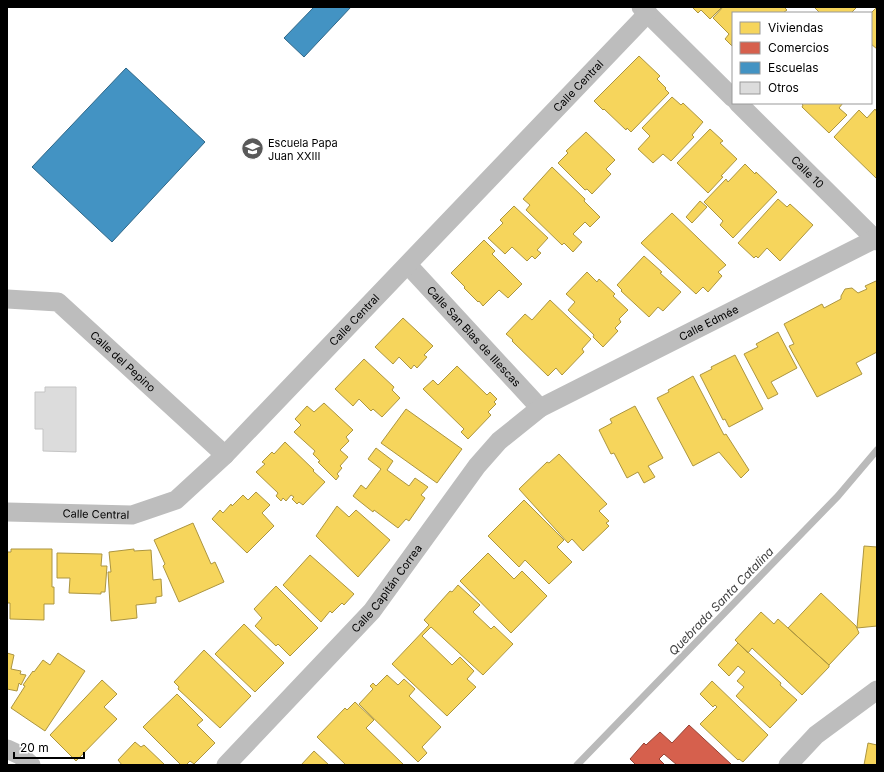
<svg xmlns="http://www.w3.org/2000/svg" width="884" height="772" font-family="Inter,sans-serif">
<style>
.homes{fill:#f6d55c;stroke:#ac9540}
.shops{fill:#d6604d;stroke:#964336}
.schools{fill:#4393c3;stroke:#2f6788}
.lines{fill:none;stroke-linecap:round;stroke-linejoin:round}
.stream{stroke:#bababa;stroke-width:7}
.building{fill:#dcdcdc;stroke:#c4c4c4}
.minor{stroke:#bdbdbd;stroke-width:19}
.labels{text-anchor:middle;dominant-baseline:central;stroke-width:4;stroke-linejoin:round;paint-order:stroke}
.street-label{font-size:11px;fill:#000;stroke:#fff}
.poi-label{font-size:11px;fill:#000;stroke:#fff;text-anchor:start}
.water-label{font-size:12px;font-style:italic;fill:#3e3e3e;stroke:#fff}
</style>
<rect width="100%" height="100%" fill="#fff"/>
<!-- homes -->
<path class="homes" d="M692,7H722L710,19L701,10L698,13Z
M723,7H784L787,10L783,13H733L732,46L725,39L729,34L713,18Z
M814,7H857L851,13H820Z
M877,7V49L871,44V13Z
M639,56L660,76L657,79L666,88L665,89L669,93L631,132L627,128L626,130L604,109L603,110L594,101Z
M672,97L681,105L683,103L703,122L692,135L694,137L671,161L663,154L653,163L638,149L650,136L642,128Z
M801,103H843L839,108L847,115L829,133L802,107L803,105Z
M875,109L877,112V179L834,137L859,110L867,118Z
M710,129L723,141L720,143L737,159L721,176L723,177L708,193L677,163Z
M586,132L615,160L606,169L611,174L592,194L587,189L585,190L558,163L568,153L566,151Z
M745,164L755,174L756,172L777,192L733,238L720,225L723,221L704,202L726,179L728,182Z
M552,167L585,199L584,201L600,217L590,227L585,222L573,234L582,242L573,252L564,243L562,245L526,210L530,205L523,199Z
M778,199L787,207L790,204L813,225L780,261L767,248L758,258L756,256L754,258L738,243Z
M700,201L707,207L692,223L686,217Z
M514,206L548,238L537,250L541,253L535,259L532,256L527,261L512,247L505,254L488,238L503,223L500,220Z
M672,213L726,265L718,272L722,276L708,292L703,287L696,294L641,243Z
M484,240L495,251L492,254L522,284L508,298L499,290L483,306L479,301L478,302L464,288L465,287L451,273Z
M644,256L662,272L660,273L681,292L663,311L658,307L649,317L621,291L622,290L617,285Z
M587,272L597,282L599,279L615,294L613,296L628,310L619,319L621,322L615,328L618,331L603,347L593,337L594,335L568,310L575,302L566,294Z
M876,281L877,282V352L856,363L862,374L817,397L789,346L794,344L784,324L822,304L824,308L841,299V296L845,289L852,288L858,293L867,289L865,286Z
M550,300L591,339L582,349L584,352L562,375L556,368L548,376L512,341L513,340L506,334L525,314L532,320Z
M403,318L433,346L424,355L427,357L417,368L414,365L411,369L399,357L393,364L375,347Z
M778,332L797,368L771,382L778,394L768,399L744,354L758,347L756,344Z
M735,355L763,409L729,427L725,419L723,420L700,375L712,369L711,367Z
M364,359L394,387L392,390L400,398L382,417L373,409L371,411L359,399L353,406L335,389Z
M457,366L487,395L490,392L497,399L494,402L496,404L488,412L491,415L468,439L461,432L464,429L423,389L433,380L438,385Z
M693,376L724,435L726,434L749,470L741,478L719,452L693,466L657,398L669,392L668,390Z
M324,403L353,430L346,437L349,441L340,450L348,457L340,466L342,468L337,474L339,476L336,480L318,462L320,461L313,454L315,451L294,432L301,425L295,419L307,406L314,412Z
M635,406L663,458L648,466L655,477L644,483L638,472L627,478L614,453L611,454L599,430L612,423L610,419Z
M406,409L462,449L437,483L381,443Z
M285,442L314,470L313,471L325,482L303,505L299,502L297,504L292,499L294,497L291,495L286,501L283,498L281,501L276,496L278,493L256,472L265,464L262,462L272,452L274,454Z
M376,448L393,461L387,470L409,486L415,478L428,487L421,495L425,498L409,521L406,519L398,528L374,510L373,512L353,496L361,485L366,489L381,469L368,459Z
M559,454L607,504L599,511L609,521L606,523L609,526L583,551L572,539L568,543L519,489L547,462L549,463Z
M256,492L270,505L262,513L274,526L247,553L212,519L220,510L223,513L231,504L232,506L243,495L248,500Z
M524,500L564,540L557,547L572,562L549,584L525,560L519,567L488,536Z
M337,506L349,517L356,510L390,540L358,577L316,536Z
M193,523L211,564L215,562L224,582L179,602L163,566L165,564L154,540Z
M864,546L877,547V626L857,628Z
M11,549H52V587H54V604H44V620L10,619V603H7V552H11Z
M134,549V551L151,550L153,580L161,579L162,596L156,597V603L136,605L137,618L111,621L108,572H111L109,552Z
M57,553L102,554L101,566H107L105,592H101V594L69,593L70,578H57Z
M488,553L514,579L522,571L547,596L511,633L460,581Z
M310,555L354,594L344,605L342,603L332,613L330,611L321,622L283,585Z
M458,585L480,605L473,612L491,629L494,626L513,644L483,675L431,627L422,636L452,665L460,657L474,671L467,679L476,687L447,716L392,664L429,625L424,620L450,591L452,592Z
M276,586L318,628L290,656L278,644L276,646L255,626L262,618L254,609Z
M821,593L856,626L859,633L829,665L788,628Z
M761,612L774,624L778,619L829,665V667L802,695L752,648L748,653L735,640Z
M244,624L284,663L255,692L215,654Z
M738,643L781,683L780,685L797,700L770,728L736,696L744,687L737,681L745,672L738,666L729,676L718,665Z
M204,650L251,696L220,728L178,689L179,687L174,682Z
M7,653L14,655L11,669L21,671L20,674L26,675L21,685L19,683L17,691L7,689Z
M58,653L85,671L45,731L11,708L25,686L23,685L33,671L34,672L43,660L50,665Z
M387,675L398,685L404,679L415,689L409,696L441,727L422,747L427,753L418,762L359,704L373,689L370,686L373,683L376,686Z
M102,680L117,694L104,707L117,719L76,761L50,735Z
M712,681L768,735L743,762L739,759L738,760L700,724L717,707L715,705L713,707L700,694Z
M177,694L203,720L197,725L215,743L194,764L190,761L186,765H181L143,727Z
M355,702L374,720L366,728L404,765H346L317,737L345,708L347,710Z
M135,742L141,747L144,745L165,765H122L118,760Z
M868,743L877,745V765H864Z
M314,751L329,765H301Z"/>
<!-- shops -->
<path class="shops" d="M689,725L732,765H677L664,754L659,759L665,765H636L630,759L644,743L646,745L660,732L672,743Z"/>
<!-- schools -->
<path class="schools" d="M314,7H351L304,57L284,38Z
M126,68L205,142L112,242L32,167Z"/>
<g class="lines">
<!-- stream -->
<path class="stream" d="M577,765L838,496L877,450"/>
</g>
<!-- building -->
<path class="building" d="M45,387H76V452L43,451V429H35V392H45Z"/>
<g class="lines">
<!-- minor -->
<g class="minor">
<path d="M641,7L733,98"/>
<path id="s1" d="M738,103L877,241"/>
<path id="s2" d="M408,265L540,408"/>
<path id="s3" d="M7,299L58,302L225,455"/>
<path id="s4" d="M7,512L132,515L176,500L225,455L648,13"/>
<path d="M7,749L20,755L31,765"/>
<path id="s5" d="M226,765L372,611L477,466L499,441L540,408L875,239L877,237"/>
<path d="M788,765L816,735L877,690"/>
</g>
</g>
<!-- icons -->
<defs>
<symbol id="school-disc" viewBox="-11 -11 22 22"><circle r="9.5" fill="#595959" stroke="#fff"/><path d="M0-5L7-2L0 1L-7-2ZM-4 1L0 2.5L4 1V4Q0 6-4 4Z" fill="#fff"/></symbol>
</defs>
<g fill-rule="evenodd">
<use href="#school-disc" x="240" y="136" width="25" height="25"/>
</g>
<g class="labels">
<!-- street labels -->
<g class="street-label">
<text stroke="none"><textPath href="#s4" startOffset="749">Calle Central</textPath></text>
<text stroke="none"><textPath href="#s1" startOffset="98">Calle 10</textPath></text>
<text stroke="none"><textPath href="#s4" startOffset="425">Calle Central</textPath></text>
<text stroke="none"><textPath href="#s5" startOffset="666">Calle Edmée</textPath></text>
<text stroke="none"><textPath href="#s2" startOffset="97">Calle San Blas de Illescas</textPath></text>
<text stroke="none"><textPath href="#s3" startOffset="139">Calle del Pepino</textPath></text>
<text stroke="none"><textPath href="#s4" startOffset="89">Calle Central</textPath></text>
<text stroke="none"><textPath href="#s5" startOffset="239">Calle Capitán Correa</textPath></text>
</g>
<!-- poi labels -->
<g class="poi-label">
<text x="268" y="143">Escuela Papa<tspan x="268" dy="13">Juan XXIII</tspan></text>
</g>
<!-- water labels -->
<g class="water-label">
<text transform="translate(721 601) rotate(-46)">Quebrada Santa Catalina</text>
</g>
</g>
<!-- border -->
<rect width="884" height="772" fill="none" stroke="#000000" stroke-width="16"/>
<!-- legend -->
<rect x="732" y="12" width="140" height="92" fill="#ffffff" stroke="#999999"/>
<rect x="740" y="22" width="20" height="12" fill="#f6d55c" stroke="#999999"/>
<text x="768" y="32" font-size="12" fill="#000000">Viviendas</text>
<rect x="740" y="42" width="20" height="12" fill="#d6604d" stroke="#999999"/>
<text x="768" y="52" font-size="12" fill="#000000">Comercios</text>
<rect x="740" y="62" width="20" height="12" fill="#4393c3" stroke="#999999"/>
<text x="768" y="72" font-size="12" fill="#000000">Escuelas</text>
<rect x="740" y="82" width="20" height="12" fill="#dcdcdc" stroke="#999999"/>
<text x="768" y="92" font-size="12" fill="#000000">Otros</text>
<!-- scale -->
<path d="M14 752v6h70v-6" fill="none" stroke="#000000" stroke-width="2"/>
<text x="20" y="752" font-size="12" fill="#000000" stroke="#ffffff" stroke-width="3" paint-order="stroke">20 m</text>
</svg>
